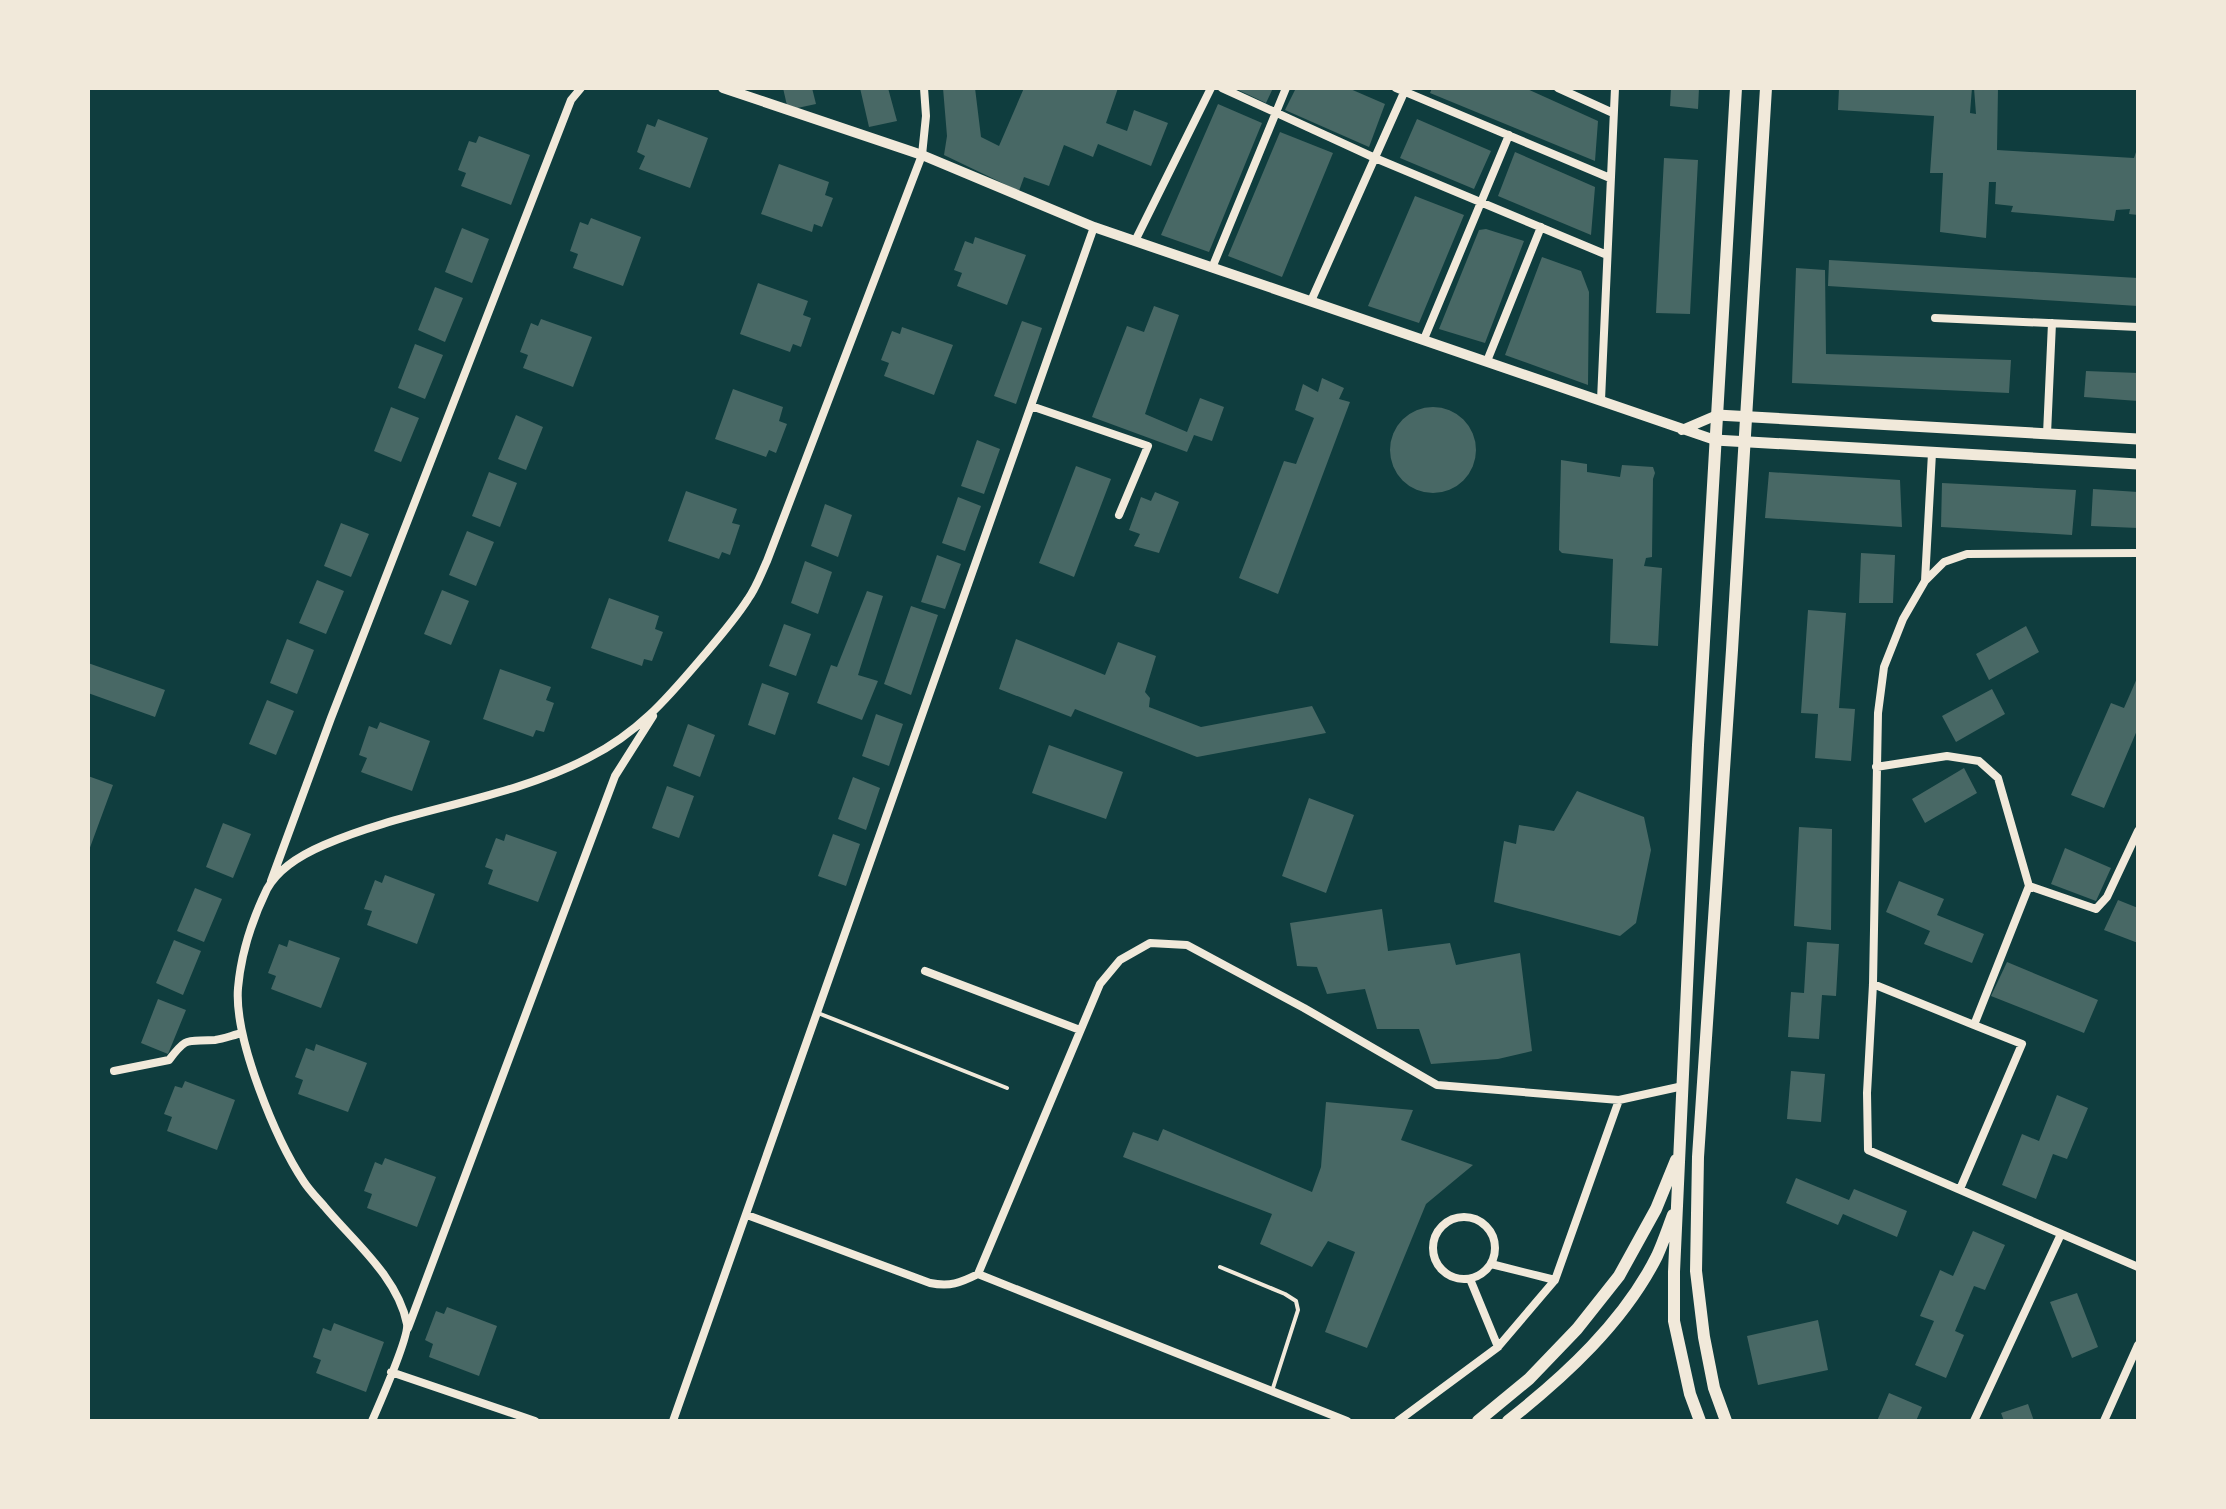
<svg xmlns="http://www.w3.org/2000/svg" width="2226" height="1509" font-family="Lato,sans-serif">
<style>
.building{fill:#486865}
.lines{fill:none;stroke-linecap:round;stroke-linejoin:round}
.service{stroke:#f1e9da;stroke-width:4}
.minor{stroke:#f1e9da;stroke-width:8}
.tertiary{stroke:#f1e9da;stroke-width:10}
.secondary{stroke:#f1e9da;stroke-width:11}
.primary{stroke:#f1e9da;stroke-width:12}
</style>
<rect width="100%" height="100%" fill="#0f3d3e"/>
<!-- building -->
<path class="building" d="M783,88H812L816,104L788,110Z
M860,88H888L897,121L869,127Z
M943,88H975L981,137L999,146L1024,88H1118L1106,123L1127,131L1134,110L1168,123L1151,166L1098,144L1093,157L1064,145L1049,186L1024,177L1019,191L944,155L947,136Z
M1234,88H1273L1266,103Z
M1296,88H1348L1385,104L1369,147L1285,110Z
M1432,88H1525L1598,121L1595,161L1430,93Z
M1671,88H1699L1698,109L1670,106Z
M1839,88H1972L1970,113L1976,114L1974,88H1998L1997,150L2134,158L2138,146V215L2129,214L2130,209L2116,210L2114,221L2011,212L2013,206L1995,204L1996,182H1989L1986,238L1940,232L1943,173H1930L1934,116L1838,110Z
M1218,104L1262,123L1209,252L1161,235Z
M658,119L708,138L690,188L639,169L645,156L637,152L647,124L655,127Z
M1417,119L1491,151L1474,189L1400,158Z
M1280,132L1333,153L1282,277L1228,256Z
M479,136L530,155L511,205L461,186L466,173L458,170L469,141L476,143Z
M1515,152L1595,187L1591,235L1498,196Z
M1664,158L1698,160L1690,314L1656,313Z
M779,164L829,182L825,195L833,198L822,227L814,224L812,232L761,214Z
M1415,196L1464,215L1419,323L1368,306Z
M591,218L641,237L623,286L573,268L578,254L570,251L580,222L588,225Z
M462,228L489,239L472,283L445,272Z
M1486,229L1524,241L1485,343L1439,329L1479,230Z
M975,237L1026,255L1007,305L957,286L962,273L954,270L965,241L973,244Z
M1542,257L1581,271L1589,292L1588,385L1505,355Z
M1829,260L2138,278V306L1828,286Z
M1796,268L1825,270L1826,354L2011,360L2009,393L1792,383Z
M758,283L808,301L803,315L811,318L801,347L793,344L790,352L740,334Z
M435,287L463,298L445,342L418,330Z
M1154,306L1179,315L1145,414L1187,432L1200,398L1224,407L1212,441L1194,435L1187,452L1092,417L1127,326L1144,332Z
M541,319L592,337L573,387L523,368L528,355L520,352L531,323L538,326Z
M1022,321L1042,328L1016,404L994,396Z
M902,327L953,345L934,395L884,376L889,363L881,360L892,331L900,334Z
M415,344L443,355L425,399L398,388Z
M2086,371L2138,373V401L2084,397Z
M1322,378L1344,388L1339,399L1350,402L1278,594L1239,578L1284,461L1296,464L1314,418L1295,410L1303,384L1318,392Z
M733,389L783,407L779,421L787,424L776,453L769,450L766,457L715,439Z
M1390 450a43 43 0 1 1 86 0a43 43 0 1 1-86 0Z
M391,407L419,418L401,462L374,451Z
M516,415L543,427L526,470L498,459Z
M977,440L1000,449L984,494L961,486Z
M1561,460L1587,464V472L1620,477L1622,465L1653,467L1655,473L1653,479L1652,557L1646,558L1644,566L1662,568L1658,646L1610,643L1613,559L1562,553L1559,550Z
M1076,466L1111,479L1074,577L1039,563Z
M489,472L517,483L500,527L472,516Z
M1769,472L1900,480L1902,527L1765,518Z
M1942,483L2076,490L2072,535L1941,527Z
M2093,489L2138,492V528L2091,526Z
M686,491L737,509L732,523L740,525L730,555L722,552L719,559L668,541Z
M1155,492L1179,502L1159,553L1134,546L1140,534L1129,530L1141,497L1151,501Z
M958,497L981,506L965,551L942,543Z
M825,504L852,515L838,557L811,546Z
M341,523L369,534L351,577L324,566Z
M467,531L494,542L476,586L449,575Z
M1861,553L1895,555L1893,603H1859Z
M937,555L961,564L945,609L921,602Z
M805,561L832,572L818,614L791,603Z
M317,580L344,591L326,634L299,623Z
M442,590L469,601L451,645L424,634Z
M867,591L883,596L858,675L878,681L862,720L817,703L831,665L837,667Z
M609,598L659,616L655,629L663,632L652,661L644,659L642,666L591,648Z
M911,606L938,615L911,695L884,684Z
M1808,610L1846,613L1839,708L1855,709L1851,761L1815,758L1818,714L1801,713Z
M784,624L811,634L796,676L769,666Z
M2026,626L2039,652L1989,680L1976,654Z
M287,639L314,650L297,694L270,683Z
M1016,639L1105,675L1118,642L1156,656L1145,692L1150,698L1149,707L1201,727L1312,706L1326,733L1197,757L1075,709L1071,717L999,689Z
M88,663L165,690L155,717L88,693Z
M500,669L551,687L546,700L554,703L544,732L536,730L533,737L483,719Z
M2138,676V728L2104,808L2071,795L2111,703L2124,708Z
M762,683L789,693L775,735L748,725Z
M1992,689L2005,714L1956,742L1942,716Z
M267,700L294,711L276,755L249,744Z
M876,714L903,724L889,766L862,756Z
M380,722L430,741L412,791L361,772L367,758L359,755L369,726L377,729Z
M688,724L715,735L700,777L673,766Z
M1049,745L1123,772L1106,819L1032,793Z
M1964,768L1977,793L1925,823L1912,799Z
M88,776L113,785L88,853Z
M853,777L880,788L866,830L838,819Z
M667,786L694,796L679,838L652,828Z
M1577,791L1644,817L1651,850L1636,923L1620,936L1494,902L1504,841L1516,844L1519,825L1554,831Z
M1309,798L1354,815L1326,893L1282,876Z
M223,823L251,834L233,878L206,867Z
M1799,827L1832,829L1831,930L1794,926Z
M506,834L557,852L538,902L488,884L493,870L485,867L496,838L504,841Z
M833,834L860,844L846,886L818,876Z
M2065,848L2111,868L2096,901L2051,884Z
M385,875L435,894L417,944L367,925L372,911L364,909L375,880L382,883Z
M1899,881L1944,899L1937,915L1984,934L1972,963L1924,944L1930,931L1886,912Z
M195,888L222,899L204,942L177,931Z
M2118,900L2138,908V943L2104,930Z
M1382,909L1388,951L1450,943L1456,965L1520,953L1532,1051L1498,1059L1431,1064L1419,1029H1377L1365,989L1327,994L1317,967L1297,966L1290,923Z
M174,940L201,951L183,995L156,983Z
M289,940L340,958L321,1008L271,989L276,976L268,973L279,944L287,947Z
M1807,942L1839,944L1836,996L1822,995L1819,1039L1788,1037L1791,992L1804,993Z
M2007,962L2098,1000L2084,1033L1991,996Z
M158,999L186,1010L168,1054L141,1043Z
M316,1044L367,1063L348,1112L298,1094L303,1080L295,1077L306,1048L314,1051Z
M1791,1071L1825,1074L1821,1122L1787,1119Z
M185,1081L235,1100L217,1150L167,1131L172,1117L164,1114L175,1086L182,1088Z
M2057,1095L2088,1108L2067,1159L2053,1154L2036,1199L2002,1185L2022,1134L2039,1141Z
M1326,1102L1413,1110L1401,1140L1473,1165L1426,1204L1367,1348L1325,1332L1355,1252L1328,1241L1312,1267L1260,1244L1272,1214L1123,1157L1133,1132L1158,1141L1163,1129L1312,1192L1321,1167Z
M385,1158L436,1177L417,1227L367,1208L372,1194L364,1191L375,1162L382,1165Z
M1796,1178L1849,1200L1854,1189L1907,1211L1897,1237L1843,1214L1838,1225L1786,1203Z
M1973,1231L2005,1245L1985,1290L1974,1286L1955,1331L1964,1335L1946,1378L1915,1365L1934,1321L1920,1316L1940,1270L1953,1276Z
M2077,1293L2098,1347L2072,1358L2050,1302Z
M447,1307L497,1326L479,1376L429,1357L433,1344L425,1340L436,1311L444,1314Z
M1818,1320L1828,1370L1758,1385L1747,1336Z
M334,1323L384,1342L366,1392L316,1373L321,1360L313,1357L323,1328L331,1331Z
M1889,1393L1922,1407L1916,1421H1877Z
M2028,1404L2034,1421H2004L2001,1413Z"/>
<g class="lines">
<!-- service -->
<path class="service" d="M818,1013L1007,1088
M1220,1267L1285,1294L1296,1301L1298,1310L1272,1391"/>
<!-- minor -->
<path class="minor" d="M1222,88L1375,158L1607,255
M1396,88L1610,178
M1558,88L1613,113
M1135,241L1211,88
M1212,268L1286,88
M1311,301L1406,88
M1935,318L2138,327
M1424,339L1509,135
M1487,361L1541,227
M1601,400L1615,88
M1031,406L1148,446L1119,515
M2047,434L2052,323
M1932,453L1925,581L1903,619L1884,667L1878,713L1873,984L1867,1093L1868,1150L2138,1267
M1925,581L1944,562L1967,554L2138,553
M1876,767L1947,756L1979,761L1998,778L2029,886
M271,881L331,718L571,100L581,88
M925,971L1080,1030
M1873,984L1974,1025L2029,886L2096,909L2107,897L2138,831
M114,1071L169,1060C188,1035 187,1042 215,1040C224,1039 233,1035 242,1033
M1960,1189L2022,1044L1974,1025
M747,1215L930,1283C950,1287 960,1283 978,1274L1100,984L1120,960L1150,943L1187,945L1304,1008L1437,1085L1619,1100L1683,1086
M1433 1248a31 31 0 1 1 62 0a31 31 0 1 1-62 0Z
M1491,1264L1555,1280
M978,1274L1347,1421
M1470,1279L1498,1347
M408,1328L615,776L653,716
M391,1372L535,1421
M372,1421C379,1405 409,1336 407,1324C398,1277 353,1241 324,1206C317,1198 310,1191 304,1182C276,1140 234,1039 238,988C241,954 252,920 267,889C278,869 303,854 324,845C409,808 507,801 590,757C637,733 665,701 699,661C716,641 734,621 748,599C756,588 761,574 767,561L922,155L926,116L924,88
M673,1421L1094,227
M1398,1421L1498,1347L1555,1280L1619,1100
M1974,1421L2061,1234
M2104,1421L2138,1345"/>
<!-- tertiary -->
<path class="tertiary" d="M723,88L922,155L1094,227L1715,440
M1682,430L1717,415"/>
<!-- secondary -->
<path class="secondary" d="M1717,415L2138,439
M1715,440L2138,464"/>
<!-- primary -->
<path class="primary" d="M1478,1421L1529,1379L1577,1329L1619,1276L1656,1209L1676,1160
M1508,1421C1565,1376 1624,1322 1657,1256C1663,1243 1668,1228 1673,1215
M1700,1421L1690,1394L1674,1321V1272L1698,745L1736,88
M1726,1421L1714,1388L1704,1337L1696,1271L1698,1157L1732,650L1766,88"/>
</g>
<!-- border -->
<rect width="2226" height="1509" fill="none" stroke="#f1e9da" stroke-width="180"/>
</svg>
